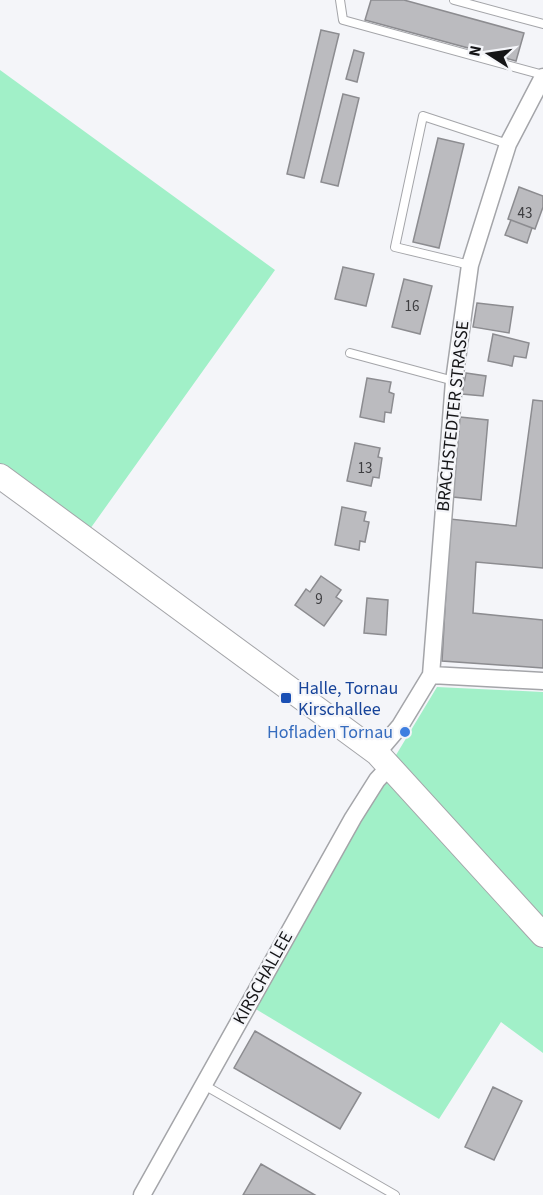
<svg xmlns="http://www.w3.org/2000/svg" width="543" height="1195" font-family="'Source Sans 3',sans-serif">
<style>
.green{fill:#a1f0c8}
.building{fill:#bbbbbf;stroke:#8c8c90;stroke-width:1.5}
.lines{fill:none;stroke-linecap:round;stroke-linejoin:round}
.service-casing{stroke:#a4a5a9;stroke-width:10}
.minor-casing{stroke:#a4a5a9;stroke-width:19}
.secondary-casing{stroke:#a4a5a9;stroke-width:26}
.service{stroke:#fff;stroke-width:8}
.minor{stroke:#fff;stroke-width:16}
.secondary{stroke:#fff;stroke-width:24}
.transit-dot{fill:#1a4fb4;stroke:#f4f5f9;stroke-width:2}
.shop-dot{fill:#3f7fe0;stroke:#f4f5f9;stroke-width:2}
.labels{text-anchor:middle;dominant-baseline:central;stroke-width:4.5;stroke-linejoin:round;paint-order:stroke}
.number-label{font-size:15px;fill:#3e3e41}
.street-label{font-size:18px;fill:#151517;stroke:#f4f5f9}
.transit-label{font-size:18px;fill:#164399;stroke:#f4f5f9;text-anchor:start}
.shop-label{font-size:18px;fill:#366cbe;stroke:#f4f5f9;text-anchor:end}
</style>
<rect width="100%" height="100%" fill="#f4f5f9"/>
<!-- green -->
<path class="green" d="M0,70L275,270L90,529L0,464Z
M437,687L543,692V923L393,760Z
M387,774L543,945V1053L501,1022L439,1119L254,1008Z"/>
<!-- building -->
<path class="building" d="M371,0H404L524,33L516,61L365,20Z
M321,30L339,34L304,178L287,174Z
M354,50L364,53L357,82L346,79Z
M343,94L359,98L338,186L321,182Z
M438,138L464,144L439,248L413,242Z
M519,187L543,196V207L535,229L508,219Z
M511,220L532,228L527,243L505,235Z
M343,267L374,274L366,306L335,299Z
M404,279L432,286L420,334L392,327Z
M477,303L513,307L509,333L473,327Z
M493,334L529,343L526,358L514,356L512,366L488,361Z
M466,373L486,376L483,396L462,394Z
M367,378L391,382L389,392L394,394L391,413L385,412L384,422L360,417Z
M533,400L543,401V568L476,562L473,613L543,620V668L442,661L450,519L516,526Z
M460,417L488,420L481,500L453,497Z
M355,443L380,448L378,457L382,458L379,478L373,477L371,486L347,481Z
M342,507L366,512L364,521L369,522L365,542L360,541L359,550L335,545Z
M321,576L341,590L336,597L342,601L324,626L295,605L306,589L310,592Z
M367,598L388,600L386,635L364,633Z
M255,1031L361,1093L340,1129L234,1068Z
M493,1087L522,1101L494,1160L465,1147Z
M261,1164L315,1195H243Z"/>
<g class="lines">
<defs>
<path id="service" d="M340,0L343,20L543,75
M454,0L543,24
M470,265L395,247L423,116L508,144
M350,353L454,381
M204,1085L395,1195"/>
<path id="minor" d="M431,675L543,681
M377,753L400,726L431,675L454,381L470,265L508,144L543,77
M142,1195L353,818L377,780L390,766"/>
<path id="secondary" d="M0,476L377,753L543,935"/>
</defs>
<!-- service casing -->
<use href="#service" class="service-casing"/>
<!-- minor casing -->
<use href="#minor" class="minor-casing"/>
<!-- secondary casing -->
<use href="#secondary" class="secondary-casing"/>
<!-- service -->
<use href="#service" class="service"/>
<!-- minor -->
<use href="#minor" class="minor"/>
<!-- secondary -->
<use href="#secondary" class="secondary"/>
</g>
<!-- markers -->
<rect class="transit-dot" x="280" y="692" width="12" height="12" rx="3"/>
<circle class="shop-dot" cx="405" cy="732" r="6"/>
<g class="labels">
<!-- number labels -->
<g class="number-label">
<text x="525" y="213">43</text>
<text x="412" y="306">16</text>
<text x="365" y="468">13</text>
<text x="319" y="599">9</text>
</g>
<!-- street labels -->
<g class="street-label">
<text transform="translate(453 416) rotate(-84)">BRACHSTEDTER STRASSE</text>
<text transform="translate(263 978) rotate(-61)">KIRSCHALLEE</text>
</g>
<!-- transit labels -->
<g class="transit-label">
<text x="298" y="688">Halle, Tornau<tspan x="298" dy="21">Kirschallee</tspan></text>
</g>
<!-- shop labels -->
<g class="shop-label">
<text x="393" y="732">Hofladen Tornau</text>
</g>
</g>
<!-- north arrow -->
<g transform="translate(489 54) rotate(282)" stroke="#f4f5f9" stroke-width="4.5" paint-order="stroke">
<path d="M0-4.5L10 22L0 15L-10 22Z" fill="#151517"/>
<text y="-9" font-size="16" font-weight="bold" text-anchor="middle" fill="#151517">N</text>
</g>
</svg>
